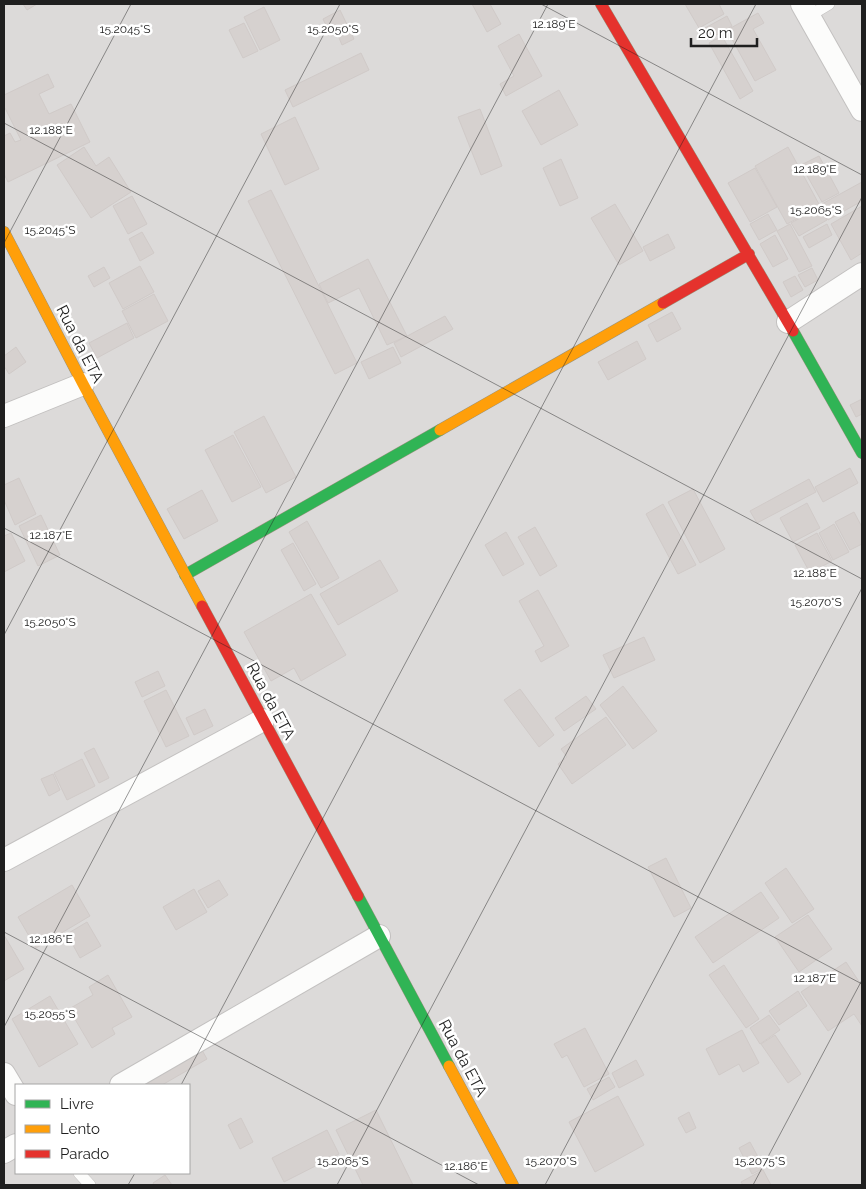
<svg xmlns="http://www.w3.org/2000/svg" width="866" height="1189" font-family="Raleway,sans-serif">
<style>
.residential{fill:#dcdad9;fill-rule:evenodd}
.building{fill:#d6d1cf;stroke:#d0cac8}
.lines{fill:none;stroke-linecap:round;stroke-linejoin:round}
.lane-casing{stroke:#c3c1c0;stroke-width:12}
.street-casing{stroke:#c3c1c0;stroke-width:24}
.fast-casing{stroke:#98937e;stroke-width:12}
.slow-casing{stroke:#98937e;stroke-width:12}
.jam-casing{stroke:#98937e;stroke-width:12}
.lane{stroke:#fcfcfb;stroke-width:11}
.street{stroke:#fcfcfb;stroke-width:22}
.fast{stroke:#30b455;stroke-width:11}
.slow{stroke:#ff9f0a;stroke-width:11}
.jam{stroke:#e5322d;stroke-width:11}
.ticks{fill:none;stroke:#1f1f1f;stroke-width:1;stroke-opacity:0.45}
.labels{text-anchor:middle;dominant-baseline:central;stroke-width:5;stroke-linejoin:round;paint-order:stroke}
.street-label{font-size:16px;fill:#1f1f1f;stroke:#fff}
.ticks-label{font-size:12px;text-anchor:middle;fill:#1f1f1f;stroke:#fff;stroke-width:5;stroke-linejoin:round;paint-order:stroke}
</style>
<rect width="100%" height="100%" fill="#edeae7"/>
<!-- residential -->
<path class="residential" d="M4,4H862V1185H4ZM16,1085H189V1173H16Z"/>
<!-- building -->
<path class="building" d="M23,4H37L27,10Z
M472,4H490L501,24L487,32Z
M685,4H719L724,14L699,28Z
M264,7L280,40L260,50L244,17Z
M340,10L354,39L342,45L337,33L331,36L323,19Z
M758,13L764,23L753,29L776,70L755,81L727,30Z
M727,16L732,26L711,38L705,28Z
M244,23L258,51L243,58L229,30Z
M519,34L542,76L506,96L500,84L514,76L498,46Z
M722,36L753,91L740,99L709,43Z
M361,53L369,70L293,107L285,90Z
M48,74L54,87L39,94L49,114L71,104L90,142L8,182L4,174V136L10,133L15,142L21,140L5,108H4V95Z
M559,90L578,125L541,145L522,111Z
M480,109L502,166L481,175L458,117Z
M295,117L319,169L285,185L261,134Z
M84,147L96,166L109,157L131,192L91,218L57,165Z
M788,147L820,206L787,224L755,166Z
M819,156L839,193L822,202L801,165Z
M561,159L578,198L560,206L543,168Z
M755,168L777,207L750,222L728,183Z
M862,182V201L828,220L820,205Z
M271,190L357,363L335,374L248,201Z
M132,196L147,224L128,234L113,206Z
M615,204L643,251L619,265L591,218Z
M862,206V253L851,260L831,224Z
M820,207L827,220L799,236L791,223Z
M768,214L777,230L759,240L750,224Z
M790,224L812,266L799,272L777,231Z
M827,224L832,235L809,248L803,237Z
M142,232L154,253L140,261L129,239Z
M668,234L675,248L650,261L643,247Z
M775,235L788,259L773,267L760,244Z
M368,259L407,336L387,345L359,288L328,303L319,284Z
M140,266L154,292L123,309L109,283Z
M104,267L110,278L94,287L88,276Z
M812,268L818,280L805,287L798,275Z
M795,276L803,290L791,297L783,282Z
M154,294L168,321L136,338L122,311Z
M672,312L681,329L657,342L648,325Z
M445,316L453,329L401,357L394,343Z
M127,323L134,338L97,358L89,343Z
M637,341L646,359L608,380L598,362Z
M16,347L26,362L9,374L4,366V356Z
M393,347L401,363L369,379L361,362Z
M862,399V414L856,417L850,405Z
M264,416L296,477L266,493L234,432Z
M233,435L261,487L232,502L205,450Z
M850,468L858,483L823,502L815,487Z
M19,478L36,514L15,525L4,500V485Z
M809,479L816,492L757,523L750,511Z
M693,489L725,549L700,563L668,502Z
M202,490L218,521L184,539L167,509Z
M807,503L820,528L793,542L780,518Z
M663,504L696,565L678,574L646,514Z
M854,512L862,527V544L850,550L835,522Z
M41,515L60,555L38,566L19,526Z
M307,521L339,578L321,588L289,532Z
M834,524L849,552L833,560L819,533Z
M535,527L557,566L540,576L518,537Z
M506,532L524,564L503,576L485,545Z
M11,533L25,561L4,572V536Z
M817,533L832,561L810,573L795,545Z
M293,543L316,584L304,591L281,550Z
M380,560L398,591L338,625L320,594Z
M538,590L569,646L541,662L535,651L544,646L519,601Z
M311,594L346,655L301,681L294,668L271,681L244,632Z
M644,637L655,660L614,678L603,655Z
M158,671L165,686L142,697L135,682Z
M623,686L657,731L633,749L600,705Z
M520,689L554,735L539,747L504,700Z
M166,690L189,736L166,747L144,701Z
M586,696L596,709L564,731L555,718Z
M205,709L213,726L194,735L186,718Z
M606,717L626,745L572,784L558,764L567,757L561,749Z
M94,748L109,778L99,783L84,753Z
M82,759L95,786L67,800L54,773Z
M53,774L60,790L49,796L41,779Z
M666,858L691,908L674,917L648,867Z
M786,868L814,909L792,923L765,883Z
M219,880L228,895L208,908L198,891Z
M72,885L90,916L36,948L18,917Z
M194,889L207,912L176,930L163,907Z
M761,892L779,918L713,963L695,937Z
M808,915L832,949L799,972L775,937Z
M87,922L101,946L80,958L67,934Z
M4,935L24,969L4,981Z
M846,962L862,986V1026L854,1014L828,1031L801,992Z
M724,965L759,1019L746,1028L709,975Z
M108,975L132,1017L112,1028L115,1034L92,1048L69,1009L93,995L89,987Z
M798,991L807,1006L779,1025L769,1011Z
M50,996L78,1044L39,1067L12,1019Z
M769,1015L780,1030L760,1044L750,1028Z
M585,1028L609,1074L584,1087L567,1055L562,1058L554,1044Z
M742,1030L759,1063L743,1072L739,1064L719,1075L706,1049Z
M775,1035L801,1074L788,1083L761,1044Z
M198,1043L207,1059L162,1085H126Z
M636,1060L644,1075L619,1088L612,1073Z
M609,1077L615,1087L593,1100L587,1089Z
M618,1096L644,1145L595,1172L569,1122Z
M376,1110L413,1185H363L336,1130Z
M689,1112L696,1128L686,1133L678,1118Z
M241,1118L253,1142L240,1149L228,1125Z
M327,1130L339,1154L284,1182L272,1158Z
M750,1142L764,1168L752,1174L739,1148Z
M763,1170L771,1185H743L741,1182Z
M165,1175L172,1185H154L153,1183Z"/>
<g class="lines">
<defs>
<path id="lane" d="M809,16L829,4
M79,1173L90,1185"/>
<path id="street" d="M802,4L862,110
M788,322L862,274
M4,416L83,384
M4,860L263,720
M4,1074L16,1094
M121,1085L379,936
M4,1152L16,1145"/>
<path id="fast" d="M793,331L862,453
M185,575L440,430
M358,896L449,1066"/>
<path id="slow" d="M4,232L83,384L202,606
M440,430L663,303
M449,1066L513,1185"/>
<path id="jam" d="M601,4L793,331
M663,303L749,254
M202,606L358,896"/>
</defs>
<!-- lane casing -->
<use href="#lane" class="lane-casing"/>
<!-- street casing -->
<use href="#street" class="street-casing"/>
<!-- fast casing -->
<use href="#fast" class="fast-casing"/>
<!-- slow casing -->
<use href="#slow" class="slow-casing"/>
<!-- jam casing -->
<use href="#jam" class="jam-casing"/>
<!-- lane -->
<use href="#lane" class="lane"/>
<!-- street -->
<use href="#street" class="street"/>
<!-- fast -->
<use href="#fast" class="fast"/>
<!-- slow -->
<use href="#slow" class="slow"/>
<!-- jam -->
<use href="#jam" class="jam"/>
</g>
<!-- ticks -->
<path class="ticks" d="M541,4L862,175M4,123L862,579M4,243L131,4M4,528L862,984M4,635L340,4M4,932L479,1185M4,1027L548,4M181,1085L756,4M128,1185L135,1173M337,1185L862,197M545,1185L862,588M753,1185L862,980"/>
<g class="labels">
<!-- street labels -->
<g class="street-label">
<text transform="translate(80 344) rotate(63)">Rua da ETA</text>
<text transform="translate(271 701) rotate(62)">Rua da ETA</text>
<text transform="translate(463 1058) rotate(62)">Rua da ETA</text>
</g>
</g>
<g class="ticks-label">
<text x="554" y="28">12.189°E</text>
<text x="125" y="33">15.2045°S</text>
<text x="333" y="33">15.2050°S</text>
<text x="51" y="134">12.188°E</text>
<text x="815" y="173">12.189°E</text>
<text x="816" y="214">15.2065°S</text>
<text x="50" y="234">15.2045°S</text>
<text x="51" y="539">12.187°E</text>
<text x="815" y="577">12.188°E</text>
<text x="816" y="606">15.2070°S</text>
<text x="50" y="626">15.2050°S</text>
<text x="51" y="943">12.186°E</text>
<text x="815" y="982">12.187°E</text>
<text x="50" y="1018">15.2055°S</text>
<text x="343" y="1165">15.2065°S</text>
<text x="551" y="1165">15.2070°S</text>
<text x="760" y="1165">15.2075°S</text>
<text x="466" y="1170">12.186°E</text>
</g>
<!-- border -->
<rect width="866" height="1189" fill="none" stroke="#1f1f1f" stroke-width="10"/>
<!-- legend -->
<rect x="15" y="1084" width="175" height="90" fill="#ffffff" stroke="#a5a5a5"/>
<rect x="25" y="1100" width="25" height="8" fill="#30b455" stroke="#a5a5a5"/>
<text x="60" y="1109" font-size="15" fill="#1f1f1f">Livre</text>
<rect x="25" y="1125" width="25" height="8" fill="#ff9f0a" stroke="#a5a5a5"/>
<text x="60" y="1134" font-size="15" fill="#1f1f1f">Lento</text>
<rect x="25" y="1150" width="25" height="8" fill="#e5322d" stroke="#a5a5a5"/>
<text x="60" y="1159" font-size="15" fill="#1f1f1f">Parado</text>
<!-- scale -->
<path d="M691 38v8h66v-8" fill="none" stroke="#1f1f1f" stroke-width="2.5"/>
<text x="698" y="38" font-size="15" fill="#1f1f1f" stroke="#ffffff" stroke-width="4" paint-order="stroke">20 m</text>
</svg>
